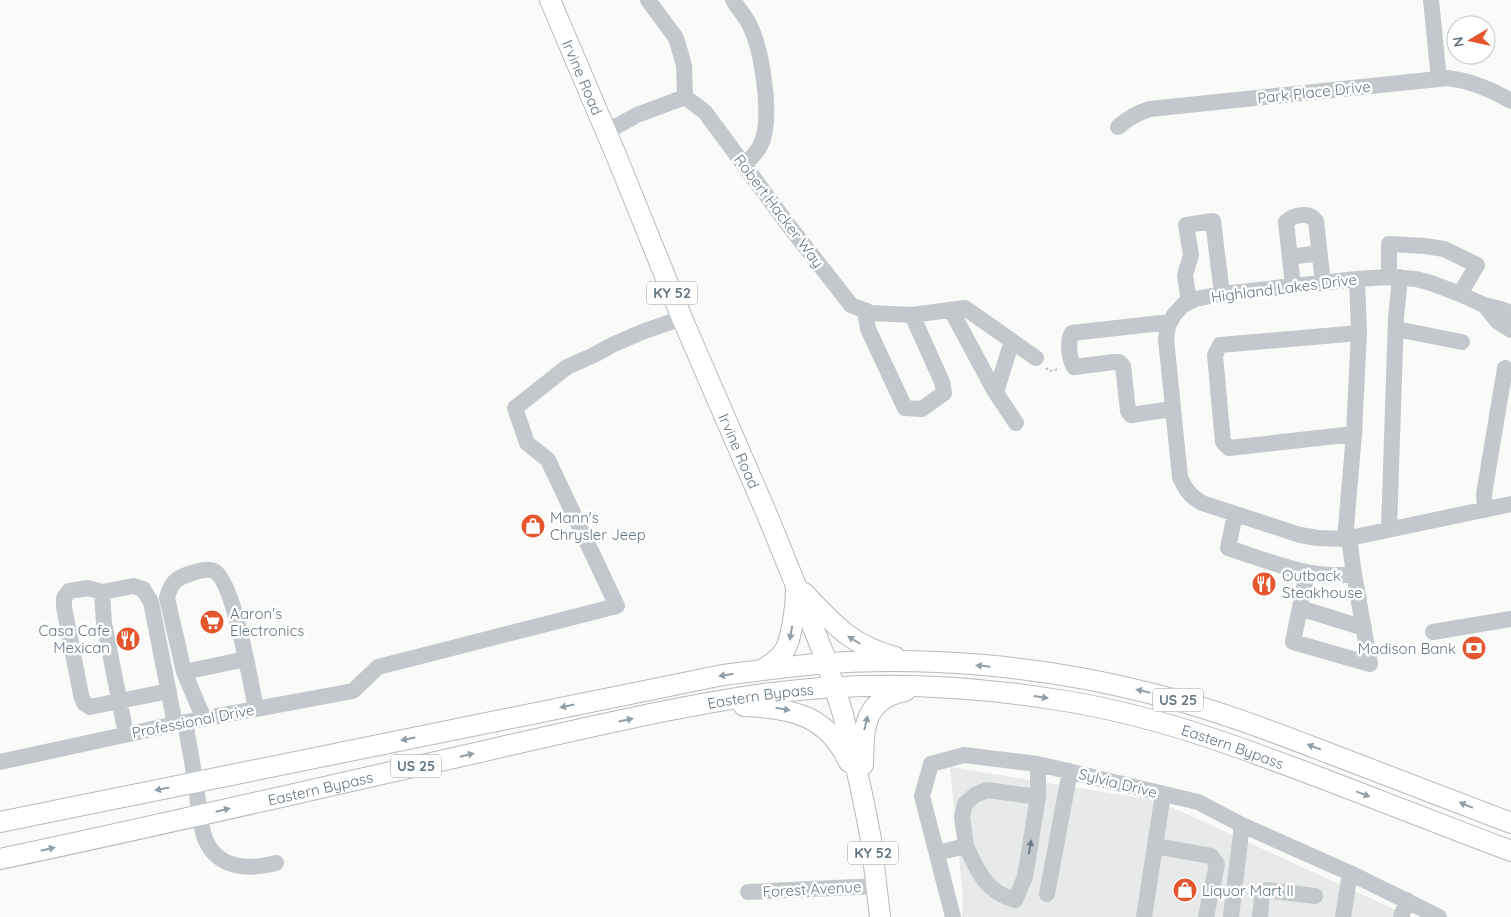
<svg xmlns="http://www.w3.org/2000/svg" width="1511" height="917" font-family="Quicksand,sans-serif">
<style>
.built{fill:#e8e9e9}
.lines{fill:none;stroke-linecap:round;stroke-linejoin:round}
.major-casing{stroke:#b5babe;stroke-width:22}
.path{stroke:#bbbfc2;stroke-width:2;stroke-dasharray:2.5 2.5;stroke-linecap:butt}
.minor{stroke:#c3c8cc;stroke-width:16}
.major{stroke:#fff;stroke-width:20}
.oneway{fill:#939fa8}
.oneway2{fill:#6a7a87}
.labels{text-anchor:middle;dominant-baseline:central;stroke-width:5;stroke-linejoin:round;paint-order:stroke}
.shield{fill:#fff;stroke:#939fa8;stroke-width:1}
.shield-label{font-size:14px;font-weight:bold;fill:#657683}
.street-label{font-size:15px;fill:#657683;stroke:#fff}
.poi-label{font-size:15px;fill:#657683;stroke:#fff;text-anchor:start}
</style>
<rect width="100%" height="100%" fill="#fafaf8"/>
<!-- built -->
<path class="built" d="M950,767L1148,799L1180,811L1411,917H962L963,897Z"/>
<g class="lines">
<defs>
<g id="major">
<path id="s1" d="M550,0L616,155L682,318L766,512L823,652L843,714L861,789L871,839L880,917"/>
<path d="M804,593C834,624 850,645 895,657"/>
<path d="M763,669C786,656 789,646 793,621C795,610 796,600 796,589"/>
<path d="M744,706C792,708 827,715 849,762"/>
<path d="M863,765C864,729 862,700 905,691"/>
<path d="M0,822L723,675C754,671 785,667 816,664C924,655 1044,666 1149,693C1212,708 1271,731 1331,754C1391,777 1451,800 1511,823"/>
<path id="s2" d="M0,859C153,827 305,791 458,757C559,734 661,709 764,694C859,681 957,684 1052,699C1150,713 1237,746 1329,781C1389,804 1450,828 1511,851"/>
</g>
</defs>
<!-- major casing -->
<use href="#major" class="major-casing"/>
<!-- path -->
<path class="path" d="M1046,368L1049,371L1060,369"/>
<!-- minor -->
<path class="minor" d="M648,0L676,38L684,65L685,97
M733,0C738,8 746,17 750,26C762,50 773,119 761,144C758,152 750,159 744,165
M1431,0L1439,79
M1118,127C1128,118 1137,113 1150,109L1448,78C1472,81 1491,89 1511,101
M606,132L637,115L685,97L705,112L789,226L851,305L871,313L912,315L965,308L1036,358
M1290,257L1319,253
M1389,277V244L1425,246L1444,249L1477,265L1460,294
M1293,286L1286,222C1293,215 1309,211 1316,221L1323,283
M1189,302L1185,275L1191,255L1186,225L1213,221L1222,294
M1484,305L1501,309L1511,313
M865,310L868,329L905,408L922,409L944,393L942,382L912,315
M951,310L994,390L1016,423
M1170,322L1072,333C1067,342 1069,358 1074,367L1114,362H1119L1123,366L1128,411L1131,415L1172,409
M1396,329L1462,342
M1511,330L1498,322L1484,305L1460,294L1431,283L1416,279L1389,277L1357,279L1222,294L1195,299L1183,305L1174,315L1168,326L1166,339L1180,477C1185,489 1190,496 1202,503L1300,535L1318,538L1345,539L1511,504
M996,392L1012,341
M1354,434L1229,448L1223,442L1215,355L1220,345L1359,333
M1485,510L1484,494L1505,368
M1235,514L1228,548C1269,561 1311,580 1354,574L1349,538
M1389,529L1396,318L1400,277
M1345,539L1354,434L1359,333L1357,279
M1307,572L1293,642L1370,664L1354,574
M102,592L88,588L69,591L64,598V607L81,695L84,703L90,707L169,691
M1300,608L1364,628
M1433,632L1511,619
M184,672L246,659
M204,719L184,672L167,598C171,582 176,578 192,573C199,571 207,568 214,571C234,581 251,685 256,709
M185,722C189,744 193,766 196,787C199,804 199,825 206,841C219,869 249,870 276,863
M126,734L104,623L102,592L133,586L143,589L151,602L175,724
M0,762L175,724L353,691L378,667L617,606L548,460L527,443L515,408L567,367L594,355L612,345L642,332L682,318
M966,846L962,817L965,804L975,795L987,790L1038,797
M1155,846L1211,856L1217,864L1206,917
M937,853L966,846C978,872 986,892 1015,900L1025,877L1038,797V764
M748,892L877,886
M1047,894L1070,771
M953,917L922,796L931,764L964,755L1038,764L1198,802L1242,825L1350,873L1439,917
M1144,917L1163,794
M1231,917L1242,825
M1260,917L1262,896L1267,890L1315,896
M1343,917L1350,873
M1401,917L1407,900"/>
<!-- major -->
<use href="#major" class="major"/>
</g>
<!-- one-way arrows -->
<defs><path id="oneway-solid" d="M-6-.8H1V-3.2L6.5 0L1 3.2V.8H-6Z" transform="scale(1.25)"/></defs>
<g class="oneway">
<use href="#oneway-solid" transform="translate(791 633) rotate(99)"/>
<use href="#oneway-solid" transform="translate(854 640) rotate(-148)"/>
<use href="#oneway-solid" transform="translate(983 666) rotate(-174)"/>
<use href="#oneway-solid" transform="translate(726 675) rotate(171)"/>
<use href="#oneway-solid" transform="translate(1143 691) rotate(-167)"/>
<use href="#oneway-solid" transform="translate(1041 697) rotate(8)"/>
<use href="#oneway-solid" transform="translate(567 706) rotate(168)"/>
<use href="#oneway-solid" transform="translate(783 709) rotate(10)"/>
<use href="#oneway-solid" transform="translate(626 720) rotate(-12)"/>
<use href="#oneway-solid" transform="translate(866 723) rotate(-76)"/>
<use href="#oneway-solid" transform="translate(408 739) rotate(169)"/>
<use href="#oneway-solid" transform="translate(1314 747) rotate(-159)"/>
<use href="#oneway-solid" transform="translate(467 755) rotate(-13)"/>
<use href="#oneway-solid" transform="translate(162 789) rotate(169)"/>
<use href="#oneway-solid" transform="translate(1363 794) rotate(21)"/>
<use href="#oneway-solid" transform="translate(1466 805) rotate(-158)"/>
<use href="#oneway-solid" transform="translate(223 810) rotate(-13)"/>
<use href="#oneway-solid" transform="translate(48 849) rotate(-13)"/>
</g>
<use class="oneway2" href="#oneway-solid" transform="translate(1030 847) rotate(-81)"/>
<!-- icons -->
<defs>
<symbol id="shop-disc" viewBox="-11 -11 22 22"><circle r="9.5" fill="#e4572e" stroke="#fff"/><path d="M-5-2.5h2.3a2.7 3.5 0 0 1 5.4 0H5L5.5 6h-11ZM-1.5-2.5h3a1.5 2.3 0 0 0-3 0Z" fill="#fff"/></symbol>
<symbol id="restaurant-disc" viewBox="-11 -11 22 22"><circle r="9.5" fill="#e4572e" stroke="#fff"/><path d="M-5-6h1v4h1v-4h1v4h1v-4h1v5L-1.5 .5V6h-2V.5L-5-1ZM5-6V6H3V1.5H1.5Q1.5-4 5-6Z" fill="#fff"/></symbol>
<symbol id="supermarket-disc" viewBox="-11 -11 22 22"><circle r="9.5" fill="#e4572e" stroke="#fff"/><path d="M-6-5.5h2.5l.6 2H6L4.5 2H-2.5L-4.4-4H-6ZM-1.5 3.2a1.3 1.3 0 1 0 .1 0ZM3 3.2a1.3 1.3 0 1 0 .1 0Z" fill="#fff"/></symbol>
<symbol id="bank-disc" viewBox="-11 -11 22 22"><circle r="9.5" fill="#e4572e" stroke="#fff"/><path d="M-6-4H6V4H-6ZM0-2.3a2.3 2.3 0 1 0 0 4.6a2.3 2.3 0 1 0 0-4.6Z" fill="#fff"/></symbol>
</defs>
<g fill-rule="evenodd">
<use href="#shop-disc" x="519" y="512" width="28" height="28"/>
<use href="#restaurant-disc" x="1250" y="570" width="28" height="28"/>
<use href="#supermarket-disc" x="198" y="608" width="28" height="28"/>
<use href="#restaurant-disc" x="114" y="625" width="28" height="28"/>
<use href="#bank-disc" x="1460" y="634" width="28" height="28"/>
<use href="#shop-disc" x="1171" y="876" width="28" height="28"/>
</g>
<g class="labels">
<!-- shield labels -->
<g class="shield">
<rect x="647" y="281.5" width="50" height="23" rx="4"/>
<rect x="1153" y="688.5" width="50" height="23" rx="4"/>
<rect x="391" y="754.5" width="50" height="23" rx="4"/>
<rect x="848" y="841.5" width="50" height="23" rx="4"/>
</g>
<g class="shield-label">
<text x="672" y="293">KY 52</text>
<text x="1178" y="700">US 25</text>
<text x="416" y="766">US 25</text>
<text x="873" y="853">KY 52</text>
</g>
<!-- street labels -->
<g class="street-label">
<text stroke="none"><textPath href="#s1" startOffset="84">Irvine Road</textPath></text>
<text transform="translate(1314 92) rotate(-6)">Park Place Drive</text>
<text transform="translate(779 211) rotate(53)">Robert Hacker Way</text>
<text transform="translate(1284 288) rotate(-7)">Highland Lakes Drive</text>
<text stroke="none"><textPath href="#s1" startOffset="489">Irvine Road</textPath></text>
<text stroke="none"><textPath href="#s2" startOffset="778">Eastern Bypass</textPath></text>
<text transform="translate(193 721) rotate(-11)">Professional Drive</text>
<text stroke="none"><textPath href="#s2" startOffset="1258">Eastern Bypass</textPath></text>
<text transform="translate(1118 783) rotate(14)">Sylvia Drive</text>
<text stroke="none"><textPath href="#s2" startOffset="328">Eastern Bypass</textPath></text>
<text transform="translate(812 889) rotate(-3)">Forest Avenue</text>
</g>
<!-- poi labels -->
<g class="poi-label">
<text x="550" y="517">Mann's<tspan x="550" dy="17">Chrysler Jeep</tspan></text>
<text x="1282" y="575">Outback<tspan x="1282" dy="17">Steakhouse</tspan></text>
<text x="230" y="613">Aaron's<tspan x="230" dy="17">Electronics</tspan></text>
<text x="110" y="630" text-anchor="end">Casa Cafe<tspan x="110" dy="17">Mexican</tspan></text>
<text x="1456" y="648" text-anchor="end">Madison Bank</text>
<text x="1202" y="890">Liquor Mart II</text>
</g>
</g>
<!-- north arrow -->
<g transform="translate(1471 40) rotate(261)"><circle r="24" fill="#ffffff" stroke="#c1c8cd"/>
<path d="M0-4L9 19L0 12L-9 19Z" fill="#e4572e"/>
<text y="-8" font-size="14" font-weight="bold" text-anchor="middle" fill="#657683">N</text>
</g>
</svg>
